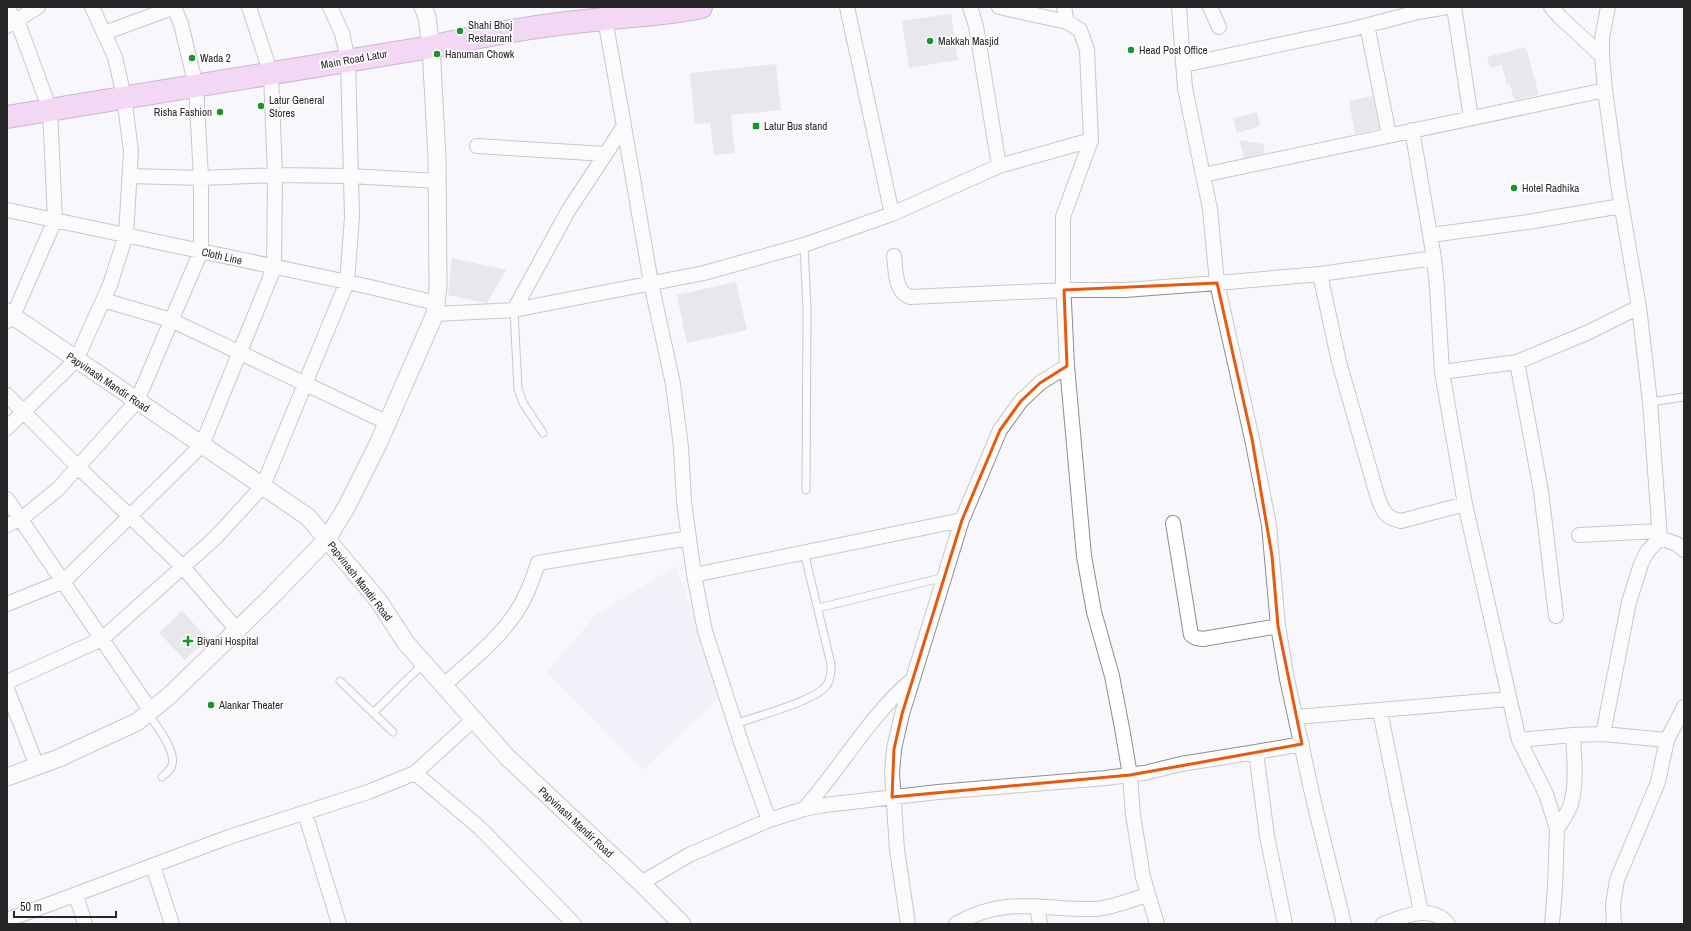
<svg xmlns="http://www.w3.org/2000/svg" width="1691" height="931" font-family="'Archivo Narrow',sans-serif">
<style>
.built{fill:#ebe9f5}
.building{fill:#d2d4d9}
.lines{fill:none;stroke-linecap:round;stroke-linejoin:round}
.service-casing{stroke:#8e8d91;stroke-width:9}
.minor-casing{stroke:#8e8d91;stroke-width:16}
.tertiary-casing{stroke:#8e8d91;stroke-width:19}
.primary-casing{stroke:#9d5fa2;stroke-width:24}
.service{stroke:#fff;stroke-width:7}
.minor{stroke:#fff;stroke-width:14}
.tertiary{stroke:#fff;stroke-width:17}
.primary{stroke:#ebb1ee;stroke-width:22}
.marked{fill:none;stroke:#e8590c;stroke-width:3;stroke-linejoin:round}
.poi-dot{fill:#159629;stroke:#fff;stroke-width:1.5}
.labels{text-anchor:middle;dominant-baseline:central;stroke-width:3.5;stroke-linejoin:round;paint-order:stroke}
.poi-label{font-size:11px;fill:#262628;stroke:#fff;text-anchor:start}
.street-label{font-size:11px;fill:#262628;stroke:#fff}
</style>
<rect width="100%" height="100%" fill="#f8f7fc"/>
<!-- built -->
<path class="built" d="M676,566L722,695L643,770L547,672L596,615Z"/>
<!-- building -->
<path class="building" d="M951,14L958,60L909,68L902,21Z
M1526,47L1539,95L1514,100L1510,84L1507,85L1502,65L1490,68L1487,57Z
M776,64L781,110L731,115L735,153L714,155L710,123L695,124L690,73Z
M1373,96L1379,129L1355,134L1349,101Z
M1257,112L1260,126L1237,133L1233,118Z
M1239,140L1263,144L1265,153L1244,158Z
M452,258L506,270L487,303L448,295Z
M736,282L747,330L687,343L677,295Z
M182,611L208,639L185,660L159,633Z"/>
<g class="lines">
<defs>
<path id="service" d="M804,245L807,309L806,490
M514,310L518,389L523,403L543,433
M1650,402L1684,397
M818,608L945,577
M340,681L393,732
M148,713C156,726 176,749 172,765C171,770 166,773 162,777
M373,713L424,663
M735,724C754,717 816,701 827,685C831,678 831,672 831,664L804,552"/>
<path id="minor" d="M847,7L892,214
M970,7L976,26L999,166
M1064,7L1067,22
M1179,7L1185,88L1210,209L1217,283L1252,439L1269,525L1278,626L1287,679L1313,798L1344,924
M1210,7L1219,27
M1454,7L1471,118
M1551,7L1561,18L1602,56
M1608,7L1602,38V56L1605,90L1618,185L1639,307L1650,402L1660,538L1677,544L1684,550
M7,10L17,20L50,110L55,220L13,316L7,321
M1367,25L1389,135
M7,26L38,7
M104,33L175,7
M1184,65L1353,29L1418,12L1447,7
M624,126L651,283L673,384L681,447L684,502L694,575L705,631L743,748L769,820
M1412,130L1434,258L1437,287L1442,372L1465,504L1519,740L1546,794L1557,829L1555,888L1552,924
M477,146L606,154
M1203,175L1605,90
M130,176L201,178L275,175L350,176L437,181
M7,210L366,286L436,303
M1431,235L1528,222L1621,206
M894,256C896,270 894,291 910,297L1064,290H1125L1217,283L1320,274L1434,258
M1320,274L1339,362L1377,495C1382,509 1384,518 1401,521L1465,504
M103,300L171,320L388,423
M514,310L568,211L624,126L605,19
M435,314L514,310L704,273L804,245L892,214L999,166L1091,140L1087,50L1080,30L1067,22L999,7
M1517,362L1541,491L1556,616
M1067,366L1084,556L1094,612L1112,676L1122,728L1130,775L1133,815L1143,877L1157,924
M1442,372L1517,362L1589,332L1639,307
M7,395L78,467L183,567L237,630
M7,428L76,360L110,285L126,235L131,151L124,97L115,57L92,7
M7,499L150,710
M1173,523L1191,635L1196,638L1203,639L1278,626
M7,525L21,519L58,489L137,401L201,251V178L196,86L181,24L174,7
M1579,535L1659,531
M694,575L962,520
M7,604L64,581L202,445L274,268L275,175L271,74L249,7
M7,682L102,639L215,538L263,486L347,282L352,217L348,60L342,33L330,7
M444,685C468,663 497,641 515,614C526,598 532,581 538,563L689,538
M7,689L37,766
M1380,711L1421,912
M1296,717L1509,699
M1603,734L1667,740
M1519,740L1573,735L1603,734L1629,602L1641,564L1647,552L1660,538
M1256,752L1302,744
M415,773L480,828L574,924
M804,809C841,768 869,716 912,680
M305,813L339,924
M1557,829C1562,821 1568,813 1571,804C1577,782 1574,757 1573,735
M153,866L172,924
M641,883L689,855L769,820L804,809L825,805L938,792L1106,778L1144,773L1181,764L1256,752L1267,836L1285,924
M76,895L85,924
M1037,906L1040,924
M7,920L229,837L368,792L415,773L474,719
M908,924L897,850L892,773L894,749L902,714L962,520L1000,430L1021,401L1040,383L1067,366L1063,280V217L1091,140
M956,924C1005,895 1042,910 1094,909C1112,908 1130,900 1147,895
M1383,924C1403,917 1431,903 1448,924
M1614,924L1613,904L1617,880L1658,782L1667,740L1684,707"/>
<path id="tertiary" d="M7,312L308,517L378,600L406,643L507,757L641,883L682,924
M7,777L59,758L137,722L169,696L272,596L327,539L347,506L378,444L435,314L438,286L437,157L431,47L427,17L423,7"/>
<path id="primary" d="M7,117L431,47C488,34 546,24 605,19C637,15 670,14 701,7"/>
</defs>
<!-- service casing -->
<use href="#service" class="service-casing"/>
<!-- minor casing -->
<use href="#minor" class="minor-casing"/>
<!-- tertiary casing -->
<use href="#tertiary" class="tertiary-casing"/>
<!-- primary casing -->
<use href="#primary" class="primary-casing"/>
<!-- service -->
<use href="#service" class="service"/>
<!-- minor -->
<use href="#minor" class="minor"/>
<!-- tertiary -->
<use href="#tertiary" class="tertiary"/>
<!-- primary -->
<use href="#primary" class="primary"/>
</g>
<!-- marked area -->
<path d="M0 0H1691V931H0ZM1217,283L1252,439L1272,556L1278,626L1302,744L1130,775L892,797L894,749L902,714L962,520L1000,430L1021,401L1040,383L1067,366L1064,290Z" fill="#f8f7fc" fill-opacity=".55" fill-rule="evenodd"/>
<path class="marked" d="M1217,283L1252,439L1272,556L1278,626L1302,744L1130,775L892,797L894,749L902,714L962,520L1000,430L1021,401L1040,383L1067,366L1064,290Z"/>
<!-- markers -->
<g class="poi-dot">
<circle cx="460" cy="31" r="4"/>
<circle cx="930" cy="41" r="4"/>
<circle cx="1131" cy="50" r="4"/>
<circle cx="437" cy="54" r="4"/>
<circle cx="192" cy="58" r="4"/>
<circle cx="261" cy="106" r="4"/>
<circle cx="220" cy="112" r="4"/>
<rect x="752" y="122" width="8" height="8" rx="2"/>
<circle cx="1514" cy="188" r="4"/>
<path d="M186 635h4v4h4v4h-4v4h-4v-4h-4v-4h4z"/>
<circle cx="211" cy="705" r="4"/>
</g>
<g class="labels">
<!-- poi labels -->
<g class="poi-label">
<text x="468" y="25">Shahi Bhoj<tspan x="468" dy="13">Restaurant</tspan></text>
<text x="938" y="41">Makkah Masjid</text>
<text x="1139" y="50">Head Post Office</text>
<text x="445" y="54">Hanuman Chowk</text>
<text x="200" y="58">Wada 2</text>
<text x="269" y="100">Latur General<tspan x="269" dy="13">Stores</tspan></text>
<text x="212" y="112" text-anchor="end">Risha Fashion</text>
<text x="764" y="126">Latur Bus stand</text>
<text x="1522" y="188">Hotel Radhika</text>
<text x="197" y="641">Biyani Hospital</text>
<text x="219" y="705">Alankar Theater</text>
</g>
<!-- street labels -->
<g class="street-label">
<text transform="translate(354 59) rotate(-10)">Main Road Latur</text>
<text transform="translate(222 256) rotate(13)">Cloth Line</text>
<text transform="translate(108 382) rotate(34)">Papvinash Mandir Road</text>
<text transform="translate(360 581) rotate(52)">Papvinash Mandir Road</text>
<text transform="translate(576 822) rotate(43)">Papvinash Mandir Road</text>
</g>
</g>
<!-- border -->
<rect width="1691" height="931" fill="none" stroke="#262628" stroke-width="16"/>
<!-- scale -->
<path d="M14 911v6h102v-6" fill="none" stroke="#262628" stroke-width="2"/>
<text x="20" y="911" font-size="12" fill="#262628" stroke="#ffffff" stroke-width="3" paint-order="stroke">50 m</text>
</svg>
